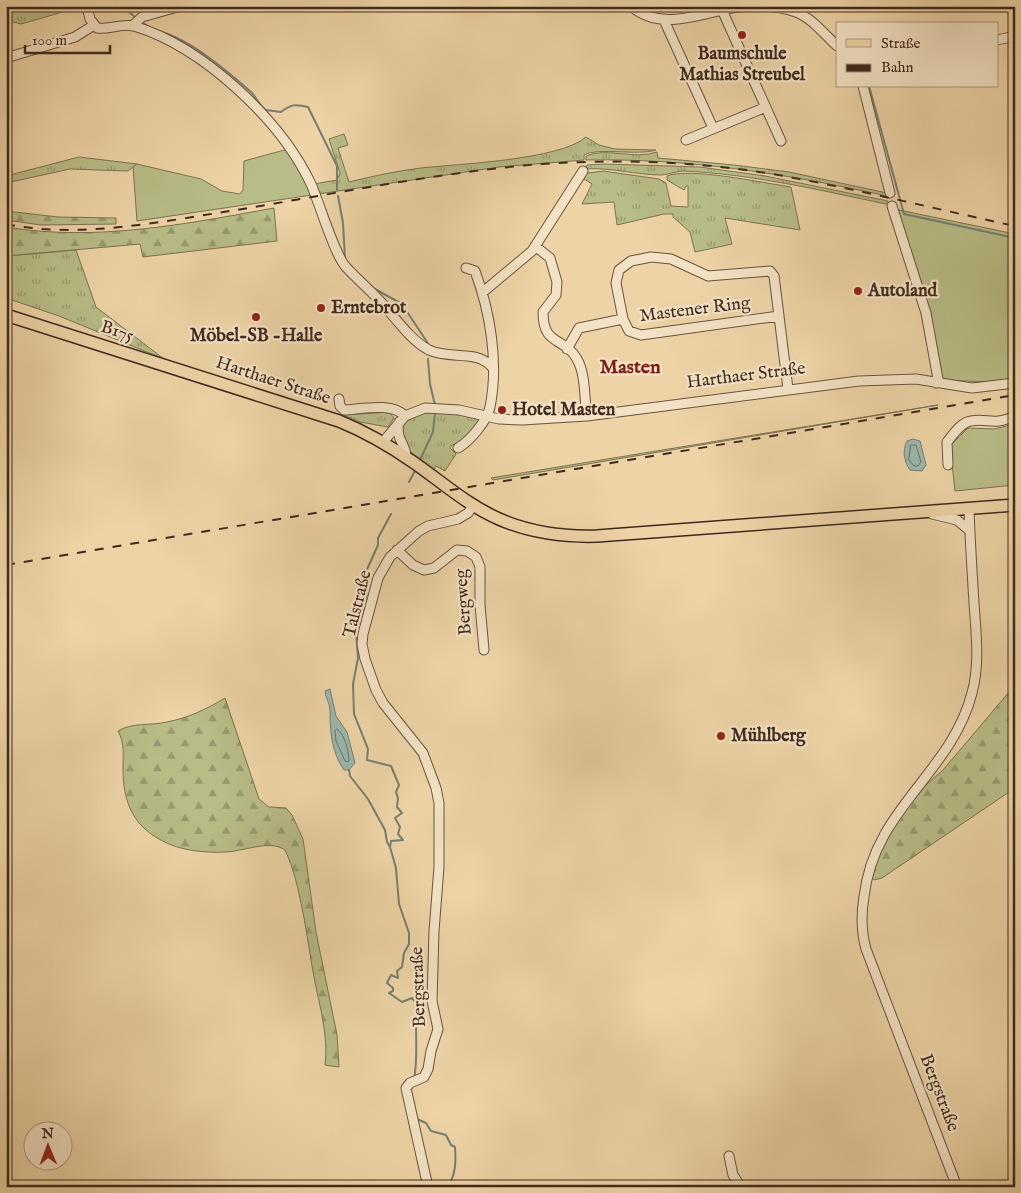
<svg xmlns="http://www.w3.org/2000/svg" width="1021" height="1193" font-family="'IM FELL English',serif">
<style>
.grass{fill:url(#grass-tufts);stroke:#7c7352}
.forest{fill:url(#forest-firs);stroke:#7c7352}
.garden{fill:#b8bc87;stroke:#7c7352}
.water{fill:#9ab7ac;stroke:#767f73}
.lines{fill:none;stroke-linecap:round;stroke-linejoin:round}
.shore{stroke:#6d7065;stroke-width:1}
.stream{stroke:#767f73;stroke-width:2}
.minor-casing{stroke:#6b5440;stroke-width:11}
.major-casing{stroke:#402a1e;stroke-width:14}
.minor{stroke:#f3e2c5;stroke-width:9}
.major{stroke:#edd3a6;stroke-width:11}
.rail{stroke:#402a1e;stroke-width:2;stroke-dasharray:9 9;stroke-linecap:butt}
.poi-dot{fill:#8f2418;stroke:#f3e2c5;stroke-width:2}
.labels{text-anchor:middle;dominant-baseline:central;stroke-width:4.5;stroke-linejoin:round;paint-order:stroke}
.poi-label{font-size:18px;font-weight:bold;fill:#402a1e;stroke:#f3e2c5;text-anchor:start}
.street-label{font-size:18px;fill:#402a1e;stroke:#f3e2c5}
.quarter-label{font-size:20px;font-weight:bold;fill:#7a1f14;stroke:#f3e2c5}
</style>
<defs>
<pattern id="grass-tufts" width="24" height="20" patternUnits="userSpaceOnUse" patternTransform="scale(1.25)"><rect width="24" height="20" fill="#b8bc87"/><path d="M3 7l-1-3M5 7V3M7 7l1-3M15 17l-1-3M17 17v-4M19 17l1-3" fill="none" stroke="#97996e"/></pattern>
<pattern id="forest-firs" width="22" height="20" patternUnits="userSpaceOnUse" patternTransform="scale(1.25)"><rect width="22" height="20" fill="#b8bc87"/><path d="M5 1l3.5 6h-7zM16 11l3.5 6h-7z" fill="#97996e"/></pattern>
</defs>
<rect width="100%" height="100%" fill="#edd3a6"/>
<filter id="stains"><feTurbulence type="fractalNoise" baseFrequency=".004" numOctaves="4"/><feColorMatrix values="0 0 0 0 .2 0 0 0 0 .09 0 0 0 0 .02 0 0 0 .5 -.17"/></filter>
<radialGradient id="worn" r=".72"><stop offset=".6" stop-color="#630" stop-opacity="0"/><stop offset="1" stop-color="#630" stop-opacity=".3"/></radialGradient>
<!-- grass -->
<path class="grass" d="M6,6H79L80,7L21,24L6,20Z
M344,134L348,145L338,148L349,182C373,176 397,171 421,168C458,164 560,160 586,137L599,145L615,149L656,150C636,156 599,147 584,155V160L499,167L318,194L314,184L337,180L340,173L329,139Z
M657,152L658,158L734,165L789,172L887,193V196C787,174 689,158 586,160V156C607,147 634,160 657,152Z
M79,157L137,164L128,171L70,169L6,183V176Z
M605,164L700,167L765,176L888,201L886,204C819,190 752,174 683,171C676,171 668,175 661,175C636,175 611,167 585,169L587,165Z
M603,171L659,179L666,183L671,206L688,207V186H686L684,190L667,180V176C688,167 765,183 791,187L800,230L725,218L732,244L695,252L690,232L673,217V214H664L617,225L614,202L582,204L592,184L581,177L588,173Z
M76,250L96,307L164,359L59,316L6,298V256Z
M938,405L493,480L491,478Z
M422,411L443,412L481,419L464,442L452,445L450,448L456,454L445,471L436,466L433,470C421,461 388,439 405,421C408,417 417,414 422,411Z
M389,412L394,418L388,427L360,422L343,415Z"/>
<!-- forest -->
<path class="forest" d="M274,208L277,241L143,257L140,244L6,256V227C96,242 186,224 274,208Z
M6,211L58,217L116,218V224L41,225L6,220Z
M1015,685V788L882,878L874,880L872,878L873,867L895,823L926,785L943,770Z
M225,698L259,799L269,807L286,808L292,815L303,839L316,932L337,1035L339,1067L325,1065C329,1037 319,1004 314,977C307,940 301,883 285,850C270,839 242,852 225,852C208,853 185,851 169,844C134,829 123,804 123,768C123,755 125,744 118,731C133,722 150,726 167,722C188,718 207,709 225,698Z"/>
<!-- garden -->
<path class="garden" d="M288,149L312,195L137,221L133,167L137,164L201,179L222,191L240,194L243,190L244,161Z
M894,209L1015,234V378L990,382L942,380Z
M1015,424V485L955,491L950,446L968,428L994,429Z"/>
<!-- water -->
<path class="water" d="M913,439L920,441L926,465L922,471L910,470C904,461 902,451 907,441Z
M330,689L336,716L347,732L355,763L349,770H344C331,751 330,730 330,710C330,703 325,697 325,691Z"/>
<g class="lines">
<!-- shore -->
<path class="shore" d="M911,445H916L921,462L918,466H914L909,460Z
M337,729C345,734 348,750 349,760L348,762L345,761L336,741L335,731Z"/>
<!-- stream -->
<path class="stream" d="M122,6L136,18
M142,22L150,28
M159,31C191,40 227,71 251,92C257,98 259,105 266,110L281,112C291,104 296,104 308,107L337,166V190
M831,34L837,39
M869,86L904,214L1015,238
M338,196L343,223L345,258
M373,288L402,304L429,345
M428,359L430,384L435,405
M419,462L433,432L435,413
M409,482L416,469
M391,514L378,538V545L365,574L367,604L356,631L358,658L353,684L354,714L368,749L367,760L391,766L399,785L396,792L398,798L397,807L402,813L395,818L400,827L398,834L403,840L391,841L390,847L396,868L399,904L409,933V944L404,953L402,967L397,971L398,978L391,975L387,983L393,988V991L389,993L402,1002L412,998L417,1004C414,1030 419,1054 414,1079
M349,770L350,776L368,799L385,830L387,842L390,847
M417,1119L426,1123L431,1131L446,1135L451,1145L455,1147C456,1161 456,1176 447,1187"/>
<defs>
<path id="minor" d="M87,6L90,19L97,28C109,30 121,23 134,26C203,47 281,120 311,184C319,202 335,256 346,267C357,279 370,290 381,302C395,317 410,340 429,350C450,360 476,349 492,367
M631,6C659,30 692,16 723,10C745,5 774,4 796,12C812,18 825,35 837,46
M722,10L781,141
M664,20L713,128
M132,26L142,17L181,6
M997,40L1015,36
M6,58L75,37L94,25
M863,86L890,193
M686,140L766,107
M892,206L926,313L938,379L936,383
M535,246L550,258L557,282L556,295L543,312C543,347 564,336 577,359C586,375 584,398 587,416
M483,292L532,251L583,171
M623,319L616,283L619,270L631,261L651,257L671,259L708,276L770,271L774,276L779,316
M567,349L579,328L623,319L629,331L641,335L779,316L788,389
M339,399L340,406L344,410C362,409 392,402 405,416
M399,422C395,440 406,443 406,457
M383,442L405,416L425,408L459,410L499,419L522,420L587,416L859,381L916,379L972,388L1015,383
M458,448C470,441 487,421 490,407C499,363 490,311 475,271L466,268
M948,465L947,442C953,435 961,422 971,421C989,418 993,426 1015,416
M932,514L957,520L969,530
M397,550L413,565L424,570L434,568L457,550L467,551L476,557L480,567V605L484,650
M729,1156L733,1175L741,1187
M428,1187L406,1088L410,1083L424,1077L428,1069L431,1051L438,1029L432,1001L434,931L439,867V803L436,788L423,753L383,703L376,690L365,659L362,644L363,634L378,578L390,557L419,531L428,526L458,519L468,513L473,506
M957,1187L866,949C861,931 861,915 864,897C874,808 951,774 972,693C980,664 976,633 974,603C972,571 970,540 969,508"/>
<path id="major" d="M6,315L339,421C366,432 390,446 413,462C442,482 467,505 499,519C531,533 563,537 597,536L1015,505"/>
</defs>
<!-- minor casing -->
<use href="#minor" class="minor-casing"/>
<!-- major casing -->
<use href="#major" class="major-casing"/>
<!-- minor -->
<use href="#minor" class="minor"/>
<!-- major -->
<use href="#major" class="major"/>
<!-- rail -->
<path class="rail" d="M6,224C80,239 158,222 230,211C328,195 431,174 529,165C615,158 705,161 789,177C865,191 940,210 1015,226
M6,565L1015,395"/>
</g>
<!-- markers -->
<g class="poi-dot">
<circle cx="742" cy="35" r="5"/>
<circle cx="858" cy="291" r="5"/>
<circle cx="321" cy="308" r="5"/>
<circle cx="256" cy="317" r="5"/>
<circle cx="502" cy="410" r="5"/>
<circle cx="721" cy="736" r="5"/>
</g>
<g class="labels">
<!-- poi labels -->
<g class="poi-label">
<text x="742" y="54" text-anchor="middle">Baumschule<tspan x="742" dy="21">Mathias Streubel</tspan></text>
<text x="868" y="291">Autoland</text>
<text x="331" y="308">Erntebrot</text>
<text x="256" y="336" text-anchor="middle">Möbel-SB -Halle</text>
<text x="512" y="410">Hotel Masten</text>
<text x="731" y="736">Mühlberg</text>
</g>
<!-- street labels -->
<g class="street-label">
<text transform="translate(695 310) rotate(-7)">Mastener Ring</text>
<text transform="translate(117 332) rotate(18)">B175</text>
<text transform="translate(746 376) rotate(-7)">Harthaer Straße</text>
<text transform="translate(273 381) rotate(18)">Harthaer Straße</text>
<text transform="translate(464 602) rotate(-94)">Bergweg</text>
<text transform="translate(358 604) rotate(-76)">Talstraße</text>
<text transform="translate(419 987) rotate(-92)">Bergstraße</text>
<text transform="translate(939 1093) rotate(69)">Bergstraße</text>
</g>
<!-- quarter labels -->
<g class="quarter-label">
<text x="630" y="367">Masten</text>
</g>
</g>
<!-- margin -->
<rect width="1021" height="1193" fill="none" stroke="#edd3a6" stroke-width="25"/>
<rect x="8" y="8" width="1006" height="1178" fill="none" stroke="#402a1e" stroke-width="2.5"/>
<rect x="12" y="12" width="996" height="1168" fill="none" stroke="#402a1e"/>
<!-- legend -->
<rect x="836" y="22" width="162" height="65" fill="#f3e2c5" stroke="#ab9882"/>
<rect x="846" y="39" width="25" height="8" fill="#edd3a6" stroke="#ab9882"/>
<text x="881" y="48" font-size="15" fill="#402a1e">Straße</text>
<rect x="846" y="64" width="25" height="8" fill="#402a1e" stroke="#ab9882"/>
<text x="881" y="72" font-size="15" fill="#402a1e">Bahn</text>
<!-- north arrow -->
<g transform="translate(48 1146) rotate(359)"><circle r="24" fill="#f3e2c5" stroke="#ab9882"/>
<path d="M0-4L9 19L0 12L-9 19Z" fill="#8f2418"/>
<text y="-8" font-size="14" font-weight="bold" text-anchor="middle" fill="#402a1e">N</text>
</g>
<!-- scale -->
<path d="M25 45v8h85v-8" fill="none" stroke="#402a1e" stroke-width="2.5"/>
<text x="32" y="45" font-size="15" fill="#402a1e" stroke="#f3e2c5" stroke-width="4" paint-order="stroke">100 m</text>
<rect width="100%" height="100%" filter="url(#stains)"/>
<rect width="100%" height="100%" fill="url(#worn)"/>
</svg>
